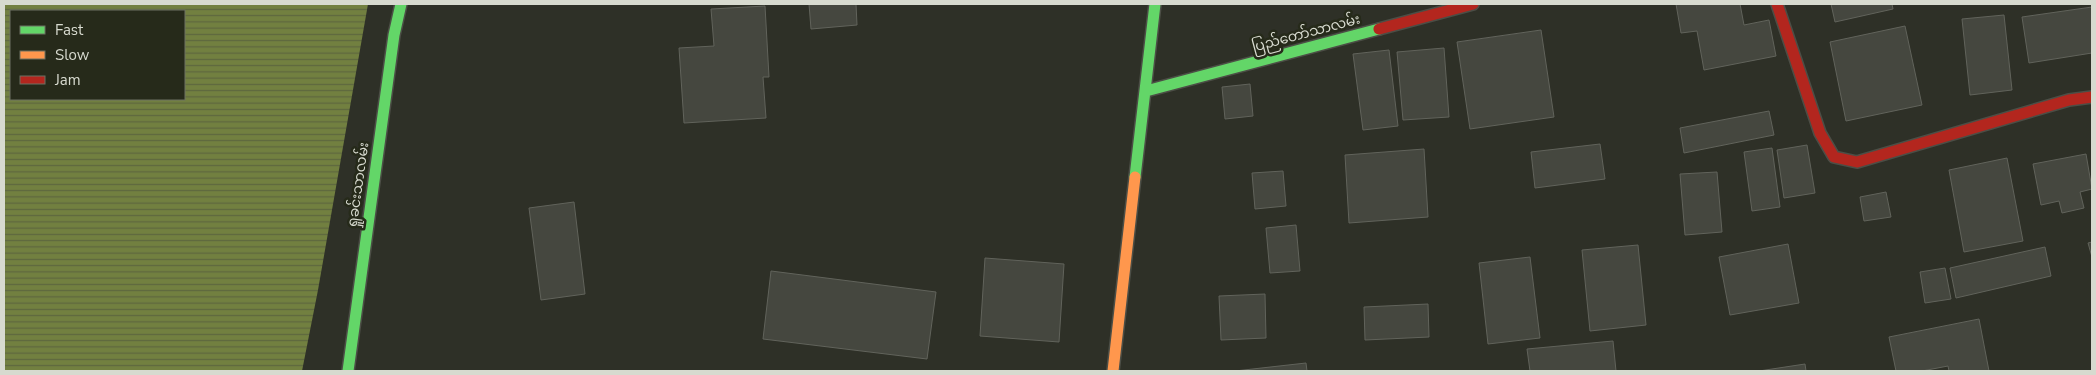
<svg xmlns="http://www.w3.org/2000/svg" width="2096" height="375" font-family="'Nunito Sans','Noto Sans Myanmar',sans-serif">
<style>
.water{fill:url(#water-rules);fill-rule:evenodd}
.building{fill:#45473f;stroke:#61635b}
.lines{fill:none;stroke-linecap:round;stroke-linejoin:round}
.fast-casing{stroke:#4c4e46;stroke-width:14}
.slow-casing{stroke:#4c4e46;stroke-width:14}
.jam-casing{stroke:#4c4e46;stroke-width:14}
.fast{stroke:#63d668;stroke-width:11}
.slow{stroke:#ff974d;stroke-width:11}
.jam{stroke:#b3261e;stroke-width:11}
.labels{text-anchor:middle;dominant-baseline:central;stroke-width:5;stroke-linejoin:round;paint-order:stroke}
.street-label{font-size:14px;fill:#d7dacf;stroke:#262a1a}
</style>
<defs>
<pattern id="water-rules" width="6" height="5" patternUnits="userSpaceOnUse" patternTransform="scale(1.25)"><rect width="6" height="5" fill="#728040"/><path d="M0 2.5h6" fill="none" stroke="#5e673f"/></pattern>
</defs>
<rect width="100%" height="100%" fill="#2e3027"/>
<!-- water -->
<path class="water" d="M4,4H368L318,290L302,371H4ZM11,11H184V99H11Z"/>
<!-- building -->
<path class="building" d="M809,4H856L857,25L811,29Z
M1676,4H1740L1744,25L1769,20L1776,56L1704,70L1697,31L1681,33Z
M1831,4H1892L1893,9L1835,22Z
M765,6L769,77H763L766,118L684,123L679,48L714,46L711,9Z
M2092,7V53L2029,63L2022,17Z
M2004,15L2012,90L1970,95L1962,19Z
M1905,26L1922,105L1846,121L1830,42Z
M1541,30L1554,117L1470,129L1457,42Z
M1444,48L1449,117L1403,120L1397,52Z
M1389,50L1398,126L1363,130L1353,54Z
M1250,84L1253,116L1225,119L1222,87Z
M1769,111L1774,135L1684,153L1680,128Z
M1600,144L1605,179L1535,188L1531,152Z
M1807,145L1815,193L1784,198L1777,150Z
M1772,148L1780,207L1752,211L1744,152Z
M1424,149L1428,217L1349,223L1345,155Z
M2086,154L2092,189L2080,192L2084,208L2062,213L2059,201L2041,205L2033,164Z
M2007,158L2023,241L1964,252L1949,170Z
M1283,171L1286,206L1255,209L1252,173Z
M1717,172L1722,232L1685,235L1680,174Z
M1886,192L1891,217L1864,221L1860,197Z
M574,202L585,294L541,300L529,208Z
M1296,225L1300,271L1270,273L1266,228Z
M2092,242V257L2088,243Z
M1788,244L1799,303L1730,315L1719,257Z
M1638,245L1646,325L1590,331L1582,250Z
M2045,247L2051,276L1956,298L1950,268Z
M1530,257L1540,338L1488,344L1479,263Z
M985,258L1064,264L1059,342L980,336Z
M1945,268L1951,299L1925,303L1920,272Z
M771,271L936,292L927,359L763,339Z
M1265,294L1266,338L1221,340L1219,296Z
M1428,304L1429,337L1365,340L1364,307Z
M1979,319L1989,371H1949L1948,366L1922,371H1896L1889,337Z
M1613,341L1616,371H1530L1527,349Z
M1306,363L1307,371H1235Z
M1805,364L1806,371H1759Z"/>
<g class="lines">
<defs>
<path id="fast" d="M1146,91L1379,29
M1135,177L1155,4
M348,371L394,35L401,4"/>
<path id="slow" d="M1113,371L1135,177"/>
<path id="jam" d="M1777,4L1820,133L1834,157L1857,162L2069,100L2092,97
M1379,29L1473,4"/>
</defs>
<!-- fast casing -->
<use href="#fast" class="fast-casing"/>
<!-- slow casing -->
<use href="#slow" class="slow-casing"/>
<!-- jam casing -->
<use href="#jam" class="jam-casing"/>
<!-- fast -->
<use href="#fast" class="fast"/>
<!-- slow -->
<use href="#slow" class="slow"/>
<!-- jam -->
<use href="#jam" class="jam"/>
</g>
<g class="labels">
<!-- street labels -->
<g class="street-label">
<text transform="translate(1306 33) rotate(-15)">ပြည်တော်သာလမ်း</text>
<text transform="translate(358 185) rotate(-82)">ရှုခင်းသာလမ်း</text>
</g>
</g>
<!-- border -->
<rect width="2096" height="375" fill="none" stroke="#d7dacf" stroke-width="10"/>
<!-- legend -->
<rect x="10" y="10" width="175" height="90" fill="#262a1a" stroke="#6d7062"/>
<rect x="20" y="26" width="25" height="8" fill="#63d668" stroke="#6d7062"/>
<text x="55" y="35" font-size="15" fill="#d7dacf">Fast</text>
<rect x="20" y="51" width="25" height="8" fill="#ff974d" stroke="#6d7062"/>
<text x="55" y="60" font-size="15" fill="#d7dacf">Slow</text>
<rect x="20" y="76" width="25" height="8" fill="#b3261e" stroke="#6d7062"/>
<text x="55" y="85" font-size="15" fill="#d7dacf">Jam</text>
</svg>
